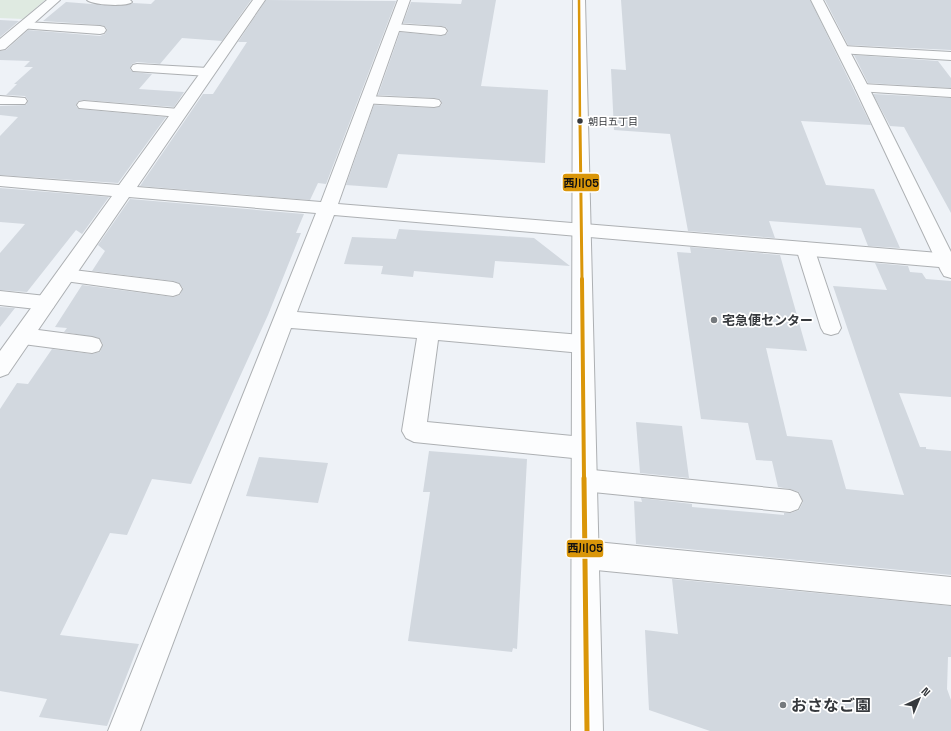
<svg xmlns="http://www.w3.org/2000/svg" width="951" height="731" font-family="'Space Grotesk','Noto Sans JP',sans-serif">
<style>
.green{fill:#dfeae1}
.building{fill:#d2d8df}
.lines{fill:none;stroke-linecap:round;stroke-linejoin:round}
.service-casing{stroke:#adb0b3;stroke-width:2}
.minor-casing{stroke:#adb0b3;stroke-width:2}
.tertiary-casing{stroke:#adb0b3;stroke-width:2}
.service{fill:#fcfdfe;fill-rule:evenodd}
.minor{fill:#fcfdfe;fill-rule:evenodd}
.tertiary{fill:#fcfdfe;fill-rule:evenodd}
.bus-1-far3-casing{stroke:#fff;stroke-width:4.5}
.bus-1-far2-casing{stroke:#fff;stroke-width:5.5}
.bus-1-far1-casing{stroke:#fff;stroke-width:7}
.bus-1-casing{stroke:#fff;stroke-width:8}
.bus-1-far3{stroke:#da9609;stroke-width:2.5}
.bus-1-far2{stroke:#da9609;stroke-width:3}
.bus-1-far1{stroke:#da9609;stroke-width:4}
.bus-1{stroke:#da9609;stroke-width:5}
.bus-dot{fill:#36393d;stroke:#fff;stroke-width:1.5}
.poi-dot{fill:#767a7e;stroke:#fff;stroke-width:1.5}
.labels{text-anchor:middle;dominant-baseline:central;stroke-width:3.5;stroke-linejoin:round;paint-order:stroke}
.far-bus-label{font-size:10px;fill:#36393d;stroke:#fff;text-anchor:start}
.poi-label{font-size:13px;font-weight:bold;fill:#36393d;stroke:#fff;text-anchor:start}
.near-poi-label{font-size:16px;font-weight:bold;fill:#36393d;stroke:#fff;text-anchor:start}
.line-badge{stroke:#fff;stroke-width:1.5}
.pale-badge-label{font-size:11px;text-anchor:middle;font-weight:bold;fill:#111}
</style>
<rect width="100%" height="100%" fill="#eef2f7"/>
<!-- green -->
<path class="green" d="M0,0H45L23,19L0,18Z"/>
<!-- building -->
<path class="building" d="M155,0H251L222,41L182,38L160,64L137,62L132,64L130,69L133,72L152,74L139,89L184,92L174,107L84,100L78,101L76,106L79,109L166,117L118,183L0,175V136L18,117L0,115V106L26,105L28,100L25,96L6,95L17,84H14L33,67H24L30,61L0,60V51L6,50L28,30L100,36L105,34L107,29L104,26L100,25L43,21L66,2L117,6L133,3L151,4Z
M266,0L396,1L326,184L318,183L310,200L140,186L203,94H213L247,42H238Z
M462,0H496L481,86L548,90L545,163L398,154L387,188L346,185L374,105L434,108L439,107L442,104L440,99L434,98L378,95L400,32L441,36L445,35L448,32L446,27L441,26L403,23L411,2L461,4Z
M621,0H810L871,125L801,121L826,185L874,189L900,248L868,246L861,228L769,221L775,238L688,231L670,134L614,130L611,69L626,70Z
M825,0H951V50L848,45Z
M0,20L19,21L0,37Z
M854,55L938,61L951,78V88L868,83Z
M873,94L951,98V213L904,127L890,126Z
M0,188L109,197L82,234L76,230L27,292L0,290V253L25,224L0,222Z
M130,199L304,214L296,233H301L268,315L191,484L152,479L127,535L110,533L60,635L139,644L107,726L39,717L47,699L0,691V409L17,383L28,384L52,349L92,354L100,352L103,344L99,338L64,332L67,328L55,327L82,285L173,297L180,295L183,288L179,283L173,281L92,271L105,251L98,245Z
M399,229L534,238L570,266L495,261L493,278L414,271L413,277L381,274L383,266L344,264L352,237L396,239Z
M690,247L780,255L807,351L766,348L787,436L832,440L846,489L904,495L833,286L887,290L875,263L908,266L910,272L922,273L926,279L951,281V397L899,393L920,447H926V449L951,451V575L636,544L634,501L642,502L641,498L692,504V507L784,515V513H791L799,510L803,502L799,492L790,489L778,487L772,461L756,460L748,423L701,419L677,252L691,253Z
M0,307L15,308L0,327Z
M636,422L682,426L689,478L640,473Z
M429,451L527,459L517,649L513,648L512,652L408,641L430,492H423Z
M259,457L328,463L318,503L246,496Z
M672,579L951,606V657H948L947,689L951,700V731H710L649,710L645,630L678,634Z"/>
<g class="lines">
<defs>
<path id="service" d="M87,0H130L132,2C127,7 92,5 87,0Z
M24,22L100,26L104,27L106,30L104,33L100,34L20,28L18,26L20,24Z
M394,24L441,27L445,28L447,31L445,34L441,35L390,30L388,28L390,26Z
M843,46L951,52V60L839,53L837,50L839,47Z
M137,64L208,68L213,69L214,72L213,75L208,76L133,71L131,68L133,65Z
M862,84L951,89V97L857,91L855,88L857,85Z
M0,96L25,98L27,101L25,104H0Z
M367,96L434,99L439,100L441,103L439,106L434,107L362,103L360,100L362,97Z
M84,101L179,109L184,110L186,113L184,116L179,117L79,108L77,105L79,102Z
M805,242L811,244L814,248L841,328L838,333L831,335L824,333L821,328L796,248L799,244Z
M65,269L173,282L179,284L182,289L179,294L173,296L65,281L59,280L56,275L59,270Z
M0,291L46,296L53,298L55,303L53,308L46,310L0,305Z
M23,328L92,337L99,339L102,345L99,351L92,353L23,344L16,341L13,336L16,331Z
M583,469L790,490L798,493L802,501L798,509L790,512L583,491L575,488L572,480L575,472Z"/>
<path id="minor" d="M47,0H60L5,49L0,50V39Z
M253,0H265L137,187L321,202L398,0H410L338,204L951,254V268L334,215L297,312L582,335L590,338L593,344L590,350L582,353L438,340L427,422L583,437L592,440L595,448L592,456L583,459L414,442L406,438L402,431L417,338L291,328L140,731H108L316,213L129,197L8,374L0,377V351L112,196L0,186V176L119,185Z
M586,541L951,577V605L586,569L576,565L572,555L576,545Z"/>
<path id="tertiary" d="M573,0H585L603,731H571Z
M811,0H823L869,88L951,252V278L944,276L941,271L855,88Z"/>
</defs>
<!-- service casing -->
<use href="#service" class="service-casing"/>
<!-- minor casing -->
<use href="#minor" class="minor-casing"/>
<!-- tertiary casing -->
<use href="#tertiary" class="tertiary-casing"/>
<!-- service -->
<use href="#service" class="service"/>
<!-- minor -->
<use href="#minor" class="minor"/>
<!-- tertiary -->
<use href="#tertiary" class="tertiary"/>
<defs>
<path id="bus-1-far3" d="M579,0L580,123"/>
<path id="bus-1-far2" d="M580,122L582,280"/>
<path id="bus-1-far1" d="M582,279L584,479"/>
<path id="bus-1" d="M584,478L587,731"/>
</defs>
<!-- bus-1-far3 casing -->
<use href="#bus-1-far3" class="bus-1-far3-casing"/>
<!-- bus-1-far2 casing -->
<use href="#bus-1-far2" class="bus-1-far2-casing"/>
<!-- bus-1-far1 casing -->
<use href="#bus-1-far1" class="bus-1-far1-casing"/>
<!-- bus-1 casing -->
<use href="#bus-1" class="bus-1-casing"/>
<!-- bus-1-far3 -->
<use href="#bus-1-far3" class="bus-1-far3"/>
<!-- bus-1-far2 -->
<use href="#bus-1-far2" class="bus-1-far2"/>
<!-- bus-1-far1 -->
<use href="#bus-1-far1" class="bus-1-far1"/>
<!-- bus-1 -->
<use href="#bus-1" class="bus-1"/>
</g>
<!-- markers -->
<circle class="bus-dot" cx="580" cy="121" r="3.5"/>
<g class="poi-dot">
<circle cx="714" cy="320" r="4"/>
<circle cx="783" cy="705" r="4"/>
</g>
<g class="labels">
<!-- far-bus labels -->
<g class="far-bus-label">
<text x="588" y="121">朝日五丁目</text>
</g>
<!-- poi labels -->
<g class="poi-label">
<text x="722" y="320">宅急便センター</text>
</g>
<!-- near-poi labels -->
<g class="near-poi-label">
<text x="791" y="705">おさなご園</text>
</g>
</g>
<g class="line-badge">
<rect x="562" y="173" width="38" height="19" rx="4" fill="#da9609"/>
<rect x="566" y="539" width="38" height="19" rx="4" fill="#da9609"/>
</g>
<g class="pale-badge-label">
<text x="581" y="187">西川05</text>
<text x="585" y="552">西川05</text>
</g>
<!-- north arrow -->
<g transform="translate(919 699) rotate(44)" stroke="#ffffff" stroke-width="3" paint-order="stroke">
<path d="M0-3L7 15L0 10L-7 15Z" fill="#36393d"/>
<text y="-6" font-size="11" font-weight="bold" text-anchor="middle" fill="#36393d">N</text>
</g>
</svg>
